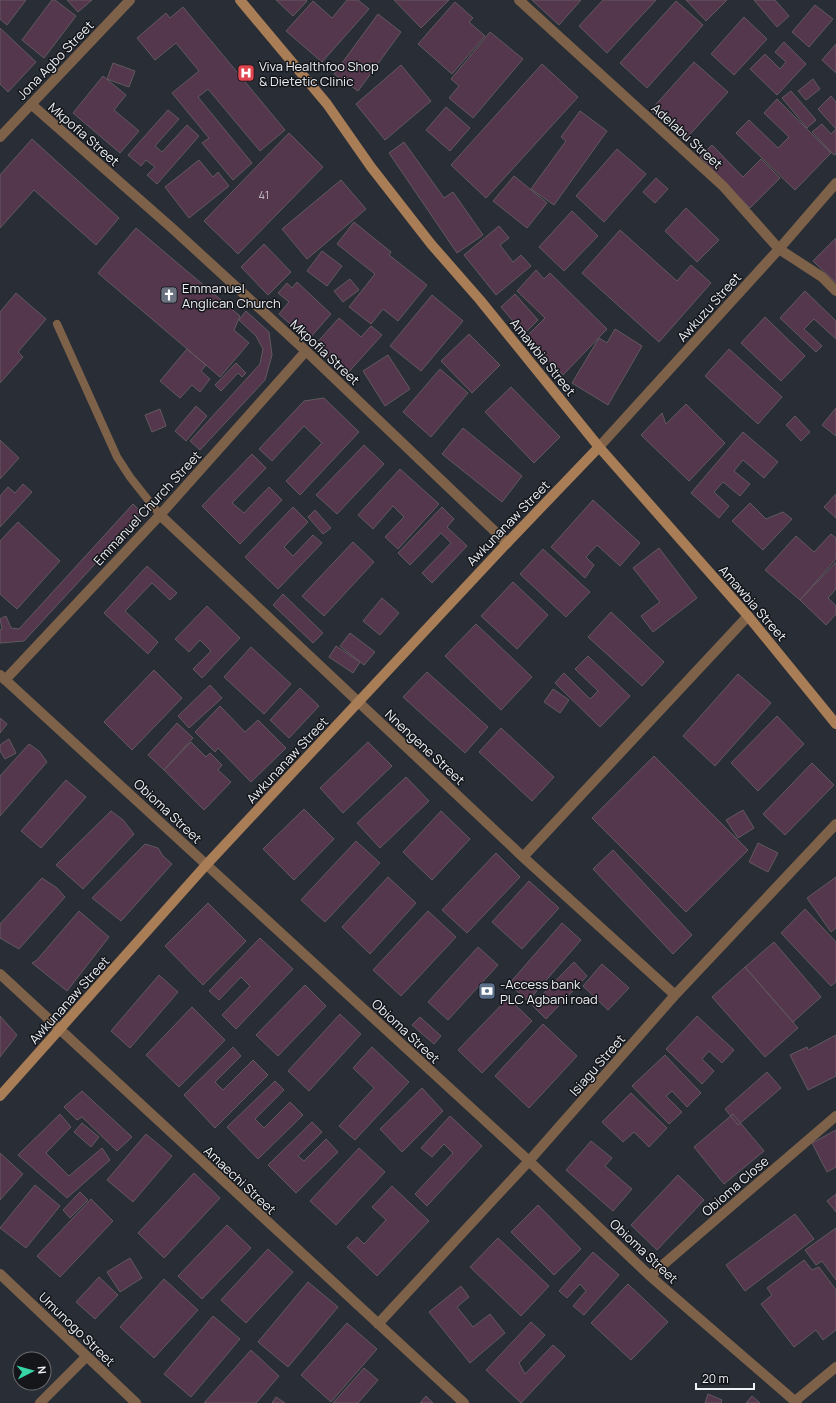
<svg xmlns="http://www.w3.org/2000/svg" width="836" height="1403" font-family="Manrope,sans-serif">
<style>
.building{fill:#54374d;stroke:#62595f}
.lines{fill:none;stroke-linecap:round;stroke-linejoin:round}
.lane{stroke:#7d6149;stroke-width:8}
.street{stroke:#7d6149;stroke-width:10}
.secondary{stroke:#a97d56;stroke-width:10}
.labels{text-anchor:middle;dominant-baseline:central;stroke-width:3;stroke-linejoin:round;paint-order:stroke}
.number-label{font-size:11px;fill:#c7c2cb}
.street-label{font-size:13px;fill:#edf0f5;stroke:#14161a}
.poi-label{font-size:13px;fill:#edf0f5;stroke:#14161a;text-anchor:start}
</style>
<rect width="100%" height="100%" fill="#292e36"/>
<!-- building -->
<path class="building" d="M0,0H26L7,25L0,19Z
M52,0H55L76,16L44,58L22,40Z
M67,0H92L78,12Z
M276,0H306L307,1L293,16Z
M347,0H358L369,9L322,62L286,31L313,1L332,18Z
M394,0H449L421,28Z
M532,0H581L559,25Z
M603,0H656L607,53L579,26Z
M686,0H727L706,21Z
M754,0H775L789,16L777,27Z
M676,1L703,25L647,88L620,63Z
M455,2L473,18L469,22L485,36L452,74L418,44Z
M815,5L833,19L809,47L792,32Z
M183,7L285,130L260,151L208,89L198,97L252,163L233,180L202,143L209,138L172,93L199,71L176,43L155,60L137,38L166,13L170,18Z
M378,14L401,32L358,91L334,74Z
M744,17L767,39L734,75L711,54Z
M0,28L36,62L8,92L0,84Z
M490,32L523,59L473,118L449,98L459,86L451,79Z
M784,42L806,64L777,95L750,69L765,54L780,69L786,62L775,52Z
M836,44V73L822,60Z
M694,62L728,92L684,141L651,110Z
M113,63L135,71L129,87L107,79Z
M542,64L578,97L486,198L451,165Z
M401,65L431,101L385,140L356,104Z
M103,76L126,95L114,110L139,131L120,153L73,113Z
M813,79L820,89L806,100L798,91Z
M791,91L816,120L807,128L782,98Z
M831,96L836,102V154L834,155L812,132L822,124L831,134L836,129L818,109Z
M777,99L831,153L795,190L736,133L749,120L778,148L789,137L764,113Z
M446,107L470,128L450,151L426,130Z
M168,110L179,119L155,146L162,152L187,125L199,136L157,184L147,175L155,167L146,160L141,166L128,155Z
M580,111L607,131L554,205L531,189L566,141L561,137Z
M289,133L323,167L238,254L204,221Z
M32,139L119,218L96,245L34,190L0,228V175Z
M404,142L444,198L453,192L483,235L457,253L389,153Z
M712,145L743,177L761,159L780,178L750,208L700,157Z
M617,149L646,174L604,222L576,196Z
M199,160L213,177L218,172L229,186L189,218L165,187Z
M514,176L547,203L527,228L493,201Z
M656,178L668,189L655,203L643,192Z
M341,180L366,209L307,259L282,229Z
M686,208L719,240L697,262L665,231Z
M572,211L598,236L564,271L539,247Z
M354,222L391,252L389,255L427,285L398,321L383,309L371,324L349,307L375,274L337,244Z
M499,226L509,238L500,245L513,262L521,255L531,266L496,295L464,255Z
M136,228L240,316L234,330L249,343L220,377L98,273Z
M620,230L677,281L691,265L711,283L659,342L582,273Z
M836,238V283L813,261Z
M264,244L291,272L268,295L241,267Z
M322,251L342,266L327,286L307,271Z
M536,270L544,279L550,273L607,329L563,375L525,338L545,318L517,291Z
M350,279L359,290L343,302L334,291Z
M297,282L331,314L308,340L279,314L289,302L278,293L287,283L292,288Z
M805,291L836,321V339L814,319L804,329L822,346L816,352L780,318Z
M16,293L46,319L18,352L23,357L0,383V312Z
M515,294L538,320L524,334L501,307Z
M432,295L463,321L421,371L390,346Z
M246,311L269,332L272,355L265,380L200,450L190,441L260,364L263,349L256,336L239,320Z
M765,317L805,356L781,381L741,343Z
M339,318L361,337L371,326L382,335L346,375L314,346Z
M615,329L642,346L608,405L572,383L599,338L607,343Z
M469,334L500,365L472,393L441,361Z
M187,349L206,365L201,371L210,379L200,392L192,385L180,398L160,381Z
M729,349L782,397L758,424L705,376Z
M388,355L410,389L385,406L363,371Z
M236,363L246,373L242,377L238,373L221,391L215,385Z
M440,369L468,393L431,437L403,412Z
M511,387L560,437L534,463L485,412Z
M324,398L359,432L300,495L286,481L322,443L304,426L272,461L259,449L304,401Z
M686,404L725,443L689,481L641,435L662,413L666,424Z
M196,406L207,416L186,441L175,431Z
M836,408V436L822,425Z
M160,409L166,426L152,432L145,415Z
M795,416L810,432L801,441L786,425Z
M463,428L522,476L502,502L442,454Z
M743,432L778,462L764,478L743,460L734,471L750,484L740,496L723,482L714,492L729,506L719,518L691,493Z
M0,440L19,458L0,479Z
M364,445L384,464L337,514L316,495Z
M252,454L266,468L232,503L244,513L269,487L282,500L240,544L202,506Z
M400,469L439,504L398,549L385,537L404,517L393,506L373,529L358,515Z
M23,484L32,492L0,527V496L8,487L15,493Z
M836,494V518L824,507Z
M593,500L640,543L620,566L597,545L586,557L594,565L585,578L551,547Z
M750,503L766,519L783,512L792,519L763,550L732,521Z
M133,504L142,513L24,641L0,643V630L2,629L0,619L6,616L11,628L19,629Z
M293,507L308,522L284,547L293,556L313,535L322,543L278,589L245,557Z
M442,507L454,519L447,527L467,546L432,583L422,573L451,543L441,533L410,565L398,553Z
M315,510L331,528L323,534L308,517Z
M18,522L60,561L17,609L0,594V541Z
M831,534L836,538V559L800,600L765,570L796,536L814,552Z
M353,542L374,562L324,616L302,596Z
M659,548L697,598L653,632L641,616L660,602L633,568Z
M543,549L590,592L566,617L520,574Z
M836,562V589L828,598L836,606V614L826,625L800,600Z
M147,566L177,593L170,600L152,583L125,611L158,642L148,654L104,613Z
M513,582L548,615L517,649L481,616Z
M283,594L323,633L313,643L273,605Z
M382,598L399,613L380,635L363,621Z
M207,606L240,638L202,678L193,669L211,651L200,640L189,652L175,639Z
M611,612L664,662L642,686L588,637Z
M476,624L532,677L501,710L445,656Z
M350,633L375,652L364,665L340,646Z
M336,646L360,662L353,673L329,657Z
M251,647L291,684L264,714L224,677Z
M588,656L630,696L600,727L555,683L564,673L590,699L598,691L575,669Z
M154,670L182,698L132,750L104,722Z
M427,672L488,727L465,753L403,697Z
M738,674L771,703L715,766L683,736Z
M210,685L222,698L189,728L178,716Z
M300,688L319,706L289,738L270,720Z
M553,689L569,700L560,713L544,702Z
M220,706L245,732L258,720L286,748L251,782L218,748L215,752L195,732Z
M777,716L804,744L758,791L731,763Z
M0,718L7,724L0,733Z
M177,723L193,738L164,770L148,755Z
M501,728L554,777L532,801L479,752Z
M9,739L16,753L5,759L0,751V745Z
M191,742L206,757L210,753L222,765L218,770L231,782L204,810L164,770Z
M368,742L392,766L343,813L320,788Z
M29,744L39,751L47,762L0,816V776Z
M654,756L748,850L686,912L592,818Z
M812,763L834,785L785,835L763,814Z
M406,777L429,801L380,848L357,823Z
M66,780L86,797L41,848L21,831Z
M304,809L334,839L294,880L263,849Z
M743,810L754,828L738,838L726,820Z
M111,811L123,820L134,834L83,889L56,865Z
M441,811L470,839L432,880L403,852Z
M356,841L380,863L325,922L301,900Z
M758,843L778,853L768,872L749,862Z
M145,844L158,848L163,856L172,864L121,921L92,898Z
M613,850L692,935L673,954L593,869Z
M496,853L520,877L467,933L442,910Z
M388,877L416,903L370,954L342,927Z
M836,877V928L831,932L807,898Z
M42,878L57,888L65,897L19,949L0,938V924Z
M529,881L559,908L522,949L492,922Z
M208,903L246,941L203,985L165,946Z
M805,909L836,942V982L831,986L781,933Z
M79,911L109,937L67,991L32,963L37,960Z
M428,911L456,937L401,996L373,970Z
M562,923L581,940L528,1001L509,984Z
M260,938L293,969L236,1029L222,1015L250,986L241,977L219,1000L209,991Z
M774,942L821,997L793,1022L745,967Z
M478,947L498,965L448,1020L428,1002Z
M574,962L587,976L546,1019L532,1005Z
M602,964L629,988L608,1010L583,986Z
M745,967L798,1028L765,1057L712,997Z
M159,975L178,992L130,1048L111,1031Z
M305,985L326,1006L278,1056L256,1035Z
M508,998L532,1021L482,1073L458,1050Z
M192,1007L225,1040L179,1087L146,1055Z
M340,1014L361,1034L309,1091L288,1071Z
M0,1016L17,1035L0,1057Z
M697,1016L734,1050L722,1063L709,1051L702,1059L714,1071L702,1084L666,1049Z
M420,1017L441,1036L434,1044L412,1025Z
M543,1024L577,1056L529,1108L495,1076Z
M836,1035V1076L808,1090L790,1055L807,1047L808,1050Z
M233,1047L241,1056L215,1082L223,1090L253,1060L268,1075L215,1128L184,1095Z
M372,1047L409,1082L355,1140L339,1126L374,1088L353,1068Z
M665,1055L701,1093L687,1107L672,1091L666,1096L682,1112L669,1124L632,1086Z
M767,1072L781,1088L738,1125L725,1109Z
M275,1081L284,1090L255,1119L264,1128L290,1102L303,1115L258,1159L227,1127Z
M422,1088L443,1111L402,1152L380,1129Z
M82,1091L132,1137L117,1151L82,1117L77,1120L64,1107Z
M631,1093L667,1128L649,1147L634,1132L623,1142L602,1122Z
M60,1114L71,1127L46,1153L69,1176L102,1148L110,1160L67,1198L18,1155Z
M733,1114L764,1151L724,1184L694,1147Z
M450,1116L482,1146L427,1206L415,1194L453,1153L444,1144L432,1157L421,1148Z
M312,1122L322,1132L298,1156L304,1161L326,1139L338,1152L296,1193L268,1165Z
M82,1123L99,1137L91,1147L74,1132Z
M836,1130V1167L827,1172L812,1143Z
M146,1134L172,1156L133,1202L107,1180Z
M591,1141L612,1158L605,1166L632,1189L613,1211L566,1170Z
M359,1148L385,1172L336,1225L310,1201Z
M0,1153L23,1174L0,1200Z
M194,1173L220,1198L164,1258L138,1233Z
M678,1175L704,1200L657,1250L631,1225Z
M35,1185L60,1206L26,1248L0,1228Z
M392,1186L429,1221L377,1276L347,1247L357,1237L364,1244L386,1220L372,1207Z
M80,1192L88,1200L70,1218L63,1210Z
M836,1194V1212L827,1201Z
M91,1199L113,1221L60,1277L37,1256Z
M538,1205L581,1249L554,1275L511,1232Z
M795,1214L814,1239L745,1291L726,1265Z
M227,1225L251,1248L202,1299L178,1276Z
M836,1228V1280L822,1261L816,1265L805,1250Z
M498,1238L549,1286L521,1316L470,1267Z
M268,1249L293,1272L246,1323L221,1300Z
M593,1252L619,1275L584,1315L573,1306L586,1291L580,1284L567,1298L559,1291Z
M130,1258L142,1278L120,1292L107,1272Z
M804,1260L812,1270L819,1267L836,1290V1330L823,1340L816,1330L794,1347L761,1304L772,1295L767,1288Z
M99,1277L118,1295L95,1319L76,1302Z
M164,1279L198,1310L154,1358L120,1327Z
M308,1282L338,1307L288,1367L258,1342Z
M628,1284L668,1322L631,1360L591,1323Z
M461,1286L469,1297L457,1307L473,1327L490,1314L505,1333L470,1363L429,1312Z
M213,1316L240,1339L191,1397L164,1374Z
M531,1322L545,1335L519,1363L525,1374L553,1345L565,1356L521,1403L486,1370Z
M347,1323L377,1349L331,1402L301,1375Z
M251,1350L279,1376L256,1403H204Z
M364,1368L378,1380L358,1403H333Z
M708,1394L722,1400L721,1403H705Z
M426,1396L433,1403H420Z
M752,1396L760,1403H746Z
M276,1397L285,1403H272Z"/>
<g class="lines">
<!-- lane -->
<path class="lane" d="M57,324L117,457L130,477L160,515"/>
<!-- street -->
<path class="street" d="M519,0L723,186L779,249L822,277L836,291
M31,104L173,229L306,351L507,543
M0,137L130,0
M599,447L779,249L836,183
M160,515L523,857L675,995
M0,675L529,1161L650,1276L797,1403
M5,680L160,515L306,351
M523,857L748,616
M0,974L464,1403
M0,1274L136,1403
M650,1276L836,1116
M378,1324L529,1161L675,995L836,824
M795,1401L836,1367
M40,1403L86,1357"/>
<!-- secondary -->
<path class="secondary" d="M240,0L327,104L371,167L431,244L480,300L599,447L748,616L836,724
M0,1096L206,865L507,543L599,447"/>
</g>
<!-- icons -->
<defs>
<symbol id="hospital-square" viewBox="-11 -11 22 22"><rect x="-9" y="-9" width="18" height="18" rx="4" fill="#e0444e" stroke="#14161a"/><path d="M-5-5h3v3.5h4V-5h3V5h-3V1.5h-4V5h-3Z" fill="#fff"/></symbol>
<symbol id="church-square" viewBox="-11 -11 22 22"><rect x="-9" y="-9" width="18" height="18" rx="4" fill="#6b7280" stroke="#14161a"/><path d="M-1.2-6h2.4v3.5h3.3v2.4h-3.3V6h-2.4V-.1h-3.3v-2.4h3.3Z" fill="#fff"/></symbol>
<symbol id="bank-square" viewBox="-11 -11 22 22"><rect x="-9" y="-9" width="18" height="18" rx="4" fill="#5c6f8a" stroke="#14161a"/><path d="M-6-4H6V4H-6ZM0-2.3a2.3 2.3 0 1 0 0 4.6a2.3 2.3 0 1 0 0-4.6Z" fill="#fff"/></symbol>
</defs>
<g fill-rule="evenodd">
<use href="#hospital-square" x="236" y="63" width="20" height="20"/>
<use href="#church-square" x="159" y="285" width="20" height="20"/>
<use href="#bank-square" x="477" y="981" width="20" height="20"/>
</g>
<g class="labels">
<!-- number labels -->
<g class="number-label">
<text x="264" y="194">41</text>
</g>
<!-- street labels -->
<g class="street-label">
<text transform="translate(55 60) rotate(-46)">Jona Agbo Street</text>
<text transform="translate(84 134) rotate(41)">Mkpofia Street</text>
<text transform="translate(687 136) rotate(42)">Adelabu Street</text>
<text transform="translate(709 307) rotate(-48)">Awkuzu Street</text>
<text transform="translate(325 352) rotate(43)">Mkpofia Street</text>
<text transform="translate(543 357) rotate(51)">Amawbia Street</text>
<text transform="translate(147 508) rotate(-47)">Emmanuel Church Street</text>
<text transform="translate(508 523) rotate(-46)">Awkunanaw Street</text>
<text transform="translate(753 603) rotate(49)">Amawbia Street</text>
<text transform="translate(425 747) rotate(43)">Nnengene Street</text>
<text transform="translate(287 760) rotate(-47)">Awkunanaw Street</text>
<text transform="translate(168 811) rotate(43)">Obioma Street</text>
<text transform="translate(69 1000) rotate(-48)">Awkunanaw Street</text>
<text transform="translate(406 1031) rotate(43)">Obioma Street</text>
<text transform="translate(597 1065) rotate(-49)">Isiagu Street</text>
<text transform="translate(240 1180) rotate(43)">Amaechi Street</text>
<text transform="translate(735 1186) rotate(-41)">Obioma Close</text>
<text transform="translate(644 1251) rotate(43)">Obioma Street</text>
<text transform="translate(77 1329) rotate(44)">Umunogo Street</text>
</g>
<!-- poi labels -->
<g class="poi-label">
<text x="259" y="66">Viva Healthfoo Shop<tspan x="259" dy="15">&amp; Dietetic Clinic</tspan></text>
<text x="182" y="288">Emmanuel<tspan x="182" dy="15">Anglican Church</tspan></text>
<text x="500" y="984">-Access bank<tspan x="500" dy="15">PLC Agbani road</tspan></text>
</g>
</g>
<!-- north arrow -->
<g transform="translate(32 1371) rotate(84)"><circle r="19" fill="#14161a" stroke="#6b6d72"/>
<path d="M0-3L7 15L0 10L-7 15Z" fill="#37d4a6"/>
<text y="-6" font-size="11" font-weight="bold" text-anchor="middle" fill="#edf0f5">N</text>
</g>
<!-- scale -->
<path d="M696 1383v6h58v-6" fill="none" stroke="#edf0f5" stroke-width="2"/>
<text x="702" y="1383" font-size="12" fill="#edf0f5" stroke="#14161a" stroke-width="3" paint-order="stroke">20 m</text>
</svg>
